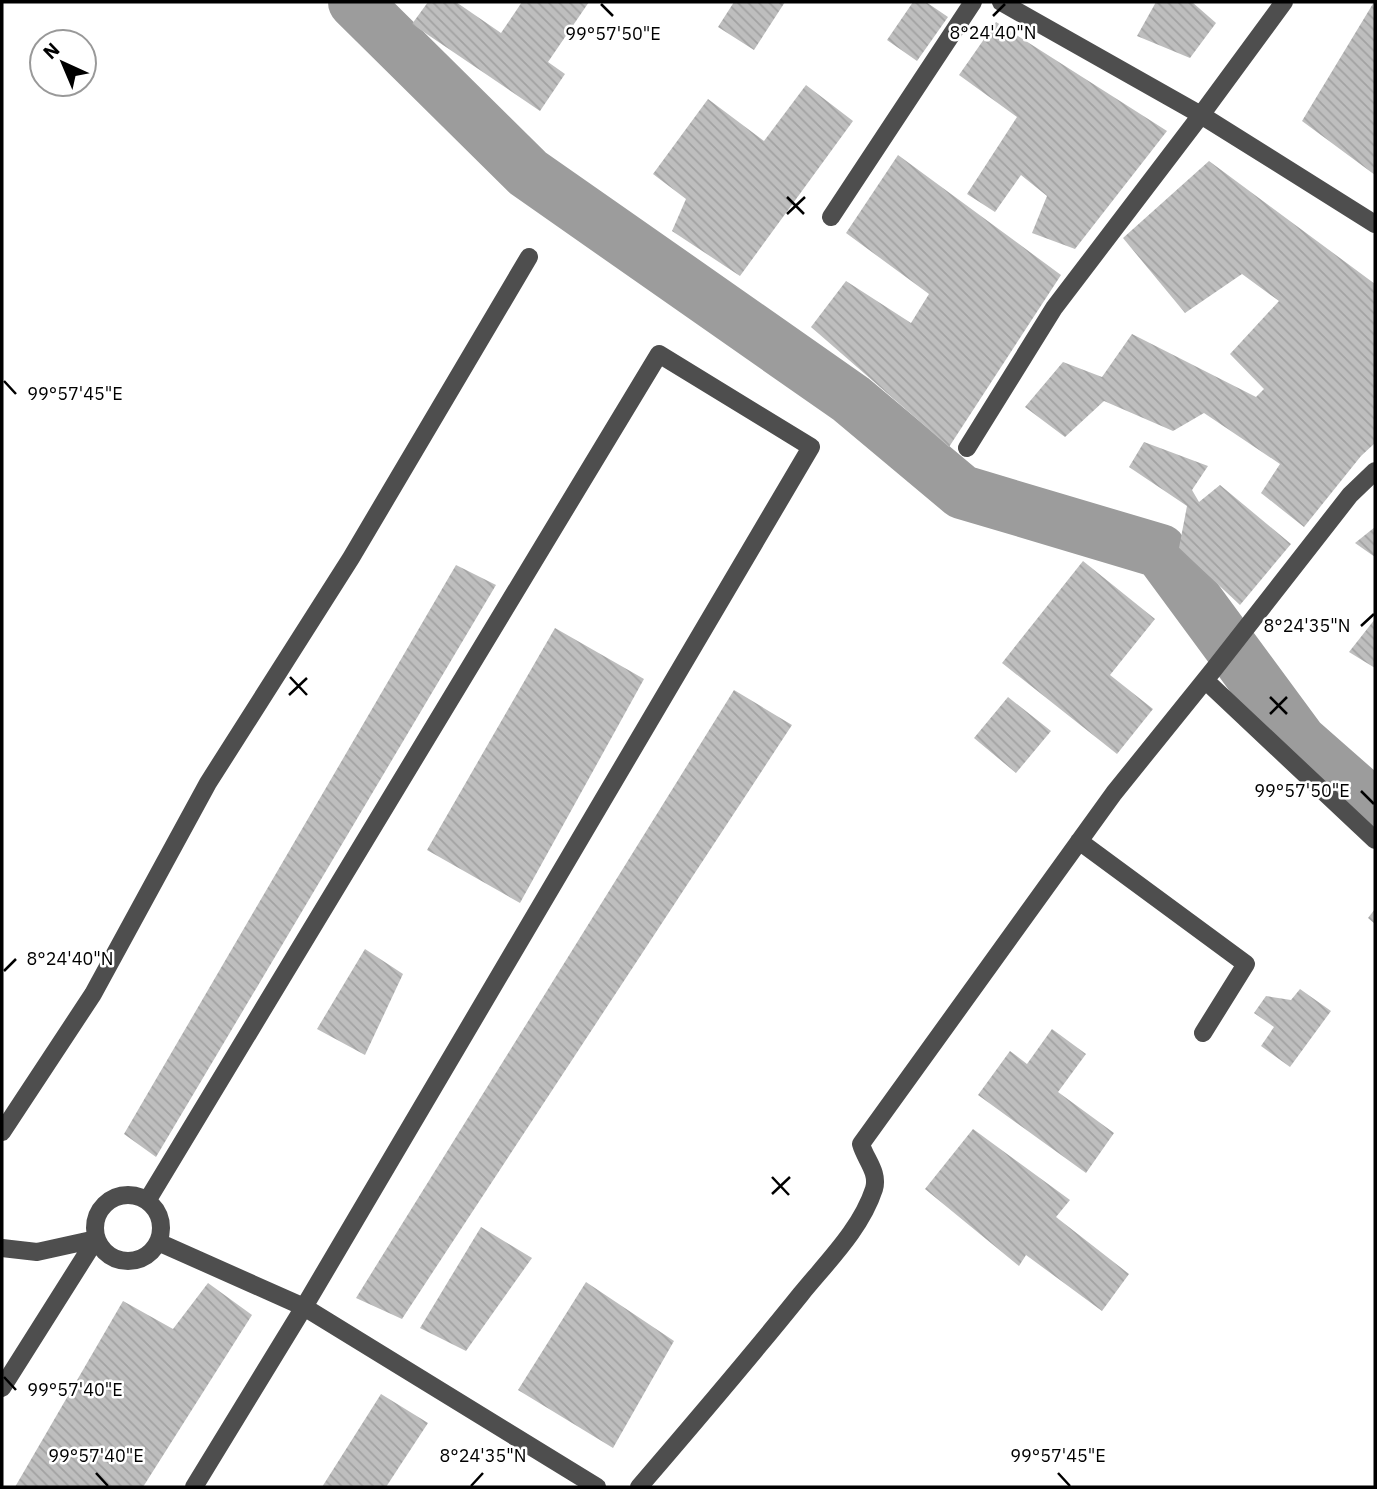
<svg xmlns="http://www.w3.org/2000/svg" width="1377" height="1489" font-family="'IBM Plex Sans',sans-serif">
<style>
.lines{fill:none;stroke-linecap:round;stroke-linejoin:round}
.river{stroke:#9c9c9c;stroke-width:54}
.building{fill:url(#building-back-hatch)}
.minor{stroke:#4e4e4e;stroke-width:18}
.ticks{fill:none;stroke:#000;stroke-width:2.5}
.ticks-label{font-size:18px;text-anchor:middle;fill:#000;stroke:#fff;stroke-width:5;stroke-linejoin:round;paint-order:stroke}
</style>
<defs>
<pattern id="building-back-hatch" width="6" height="6" patternUnits="userSpaceOnUse" patternTransform="scale(1.75)"><rect width="6" height="6" fill="#bebebe"/><path d="M-1 5l2 2M0 0l6 6M5-1l2 2" fill="none" stroke="#a2a2a2"/></pattern>
</defs>
<rect width="100%" height="100%" fill="#fff"/>
<g class="lines">
<!-- river -->
<path class="river" d="M355,2L528,173L851,399L962,492L1160,551L1300,741L1375,807"/>
</g>
<!-- building -->
<path class="building" d="M428,2H456L501,33L522,2H589L548,62L565,74L540,111L412,24Z
M734,2H785L754,50L718,27Z
M913,2H926L948,17L917,61L887,40Z
M1156,2H1192L1216,23L1190,58L1137,36Z
M1374,2H1375V175L1302,121Z
M996,22L1167,131L1075,249L1032,233L1047,196L1021,175L995,212L967,194L1017,117L959,75Z
M806,85L853,121L740,276L672,231L686,199L653,174L708,99L764,141Z
M898,155L1061,275L949,447L811,327L846,281L911,323L929,294L846,233Z
M1209,161L1375,284V443L1361,456L1304,527L1261,493L1280,464L1204,413L1173,431L1104,401L1065,437L1025,407L1063,362L1102,377L1132,334L1256,397L1264,389L1230,354L1279,301L1242,274L1185,313L1123,238Z
M1144,442L1208,466L1192,490L1199,502L1220,485L1291,544L1240,605L1179,548L1187,506L1129,467Z
M1375,527V557L1355,543Z
M1083,561L1155,619L1110,675L1153,709L1117,754L1002,663Z
M456,565L496,585L156,1157L124,1134Z
M1375,619V668L1349,652Z
M555,628L644,679L520,903L427,850Z
M734,690L792,725L402,1319L356,1298Z
M1008,697L1051,731L1016,773L974,738Z
M1375,909V924L1368,918Z
M365,949L403,974L365,1055L317,1029Z
M1300,989L1331,1011L1290,1067L1261,1046L1274,1027L1254,1013L1266,996L1291,1000Z
M1052,1029L1086,1054L1058,1092L1114,1133L1086,1173L978,1095L1010,1051L1027,1064Z
M973,1129L1070,1200L1056,1217L1129,1274L1102,1311L1026,1255L1019,1266L925,1189Z
M481,1227L532,1258L466,1351L420,1328Z
M586,1282L674,1341L613,1448L518,1390Z
M208,1283L252,1315L143,1487H15L123,1301L173,1329Z
M381,1394L428,1423L386,1487H322Z"/>
<g class="lines">
<!-- minor -->
<path class="minor" d="M1001,2L1201,115L1375,224
M831,217L973,2
M967,448L1054,308L1201,115L1284,2
M1205,680L1375,840
M1079,841L1246,964L1203,1033
M2,1132L93,994L208,783L351,558L529,257
M95 1228a33 33 0 1 1 66 0a33 33 0 1 1-66 0Z
M147,1201L659,354L811,447L304,1307L194,1487
M158,1242L304,1307L597,1487
M2,1248L37,1252L96,1239
M2,1388L96,1239
M639,1487C694,1423 748,1360 801,1294C827,1262 861,1229 874,1189C879,1172 865,1159 861,1144L1114,793L1214,669L1350,495L1375,471"/>
</g>
<!-- ticks -->
<path class="ticks" d="M601,4L613,16M993,16L1005,4M787,197L804,214M787,214L805,197M4,381L16,394M1361,626L1374,614M290,677L307,695M289,695L307,678M1270,697L1287,714M1270,714L1287,697M1361,791L1374,804M4,971L16,959M772,1177L789,1195M772,1194L790,1177M4,1377L16,1390M96,1473L108,1486M1058,1473L1070,1486M471,1486L483,1473"/>
<g class="ticks-label">
<text x="993" y="39">8°24'40"N</text>
<text x="613" y="40">99°57'50"E</text>
<text x="75" y="400">99°57'45"E</text>
<text x="1307" y="632">8°24'35"N</text>
<text x="1302" y="797">99°57'50"E</text>
<text x="70" y="965">8°24'40"N</text>
<text x="75" y="1396">99°57'40"E</text>
<text x="96" y="1462">99°57'40"E</text>
<text x="1058" y="1462">99°57'45"E</text>
<text x="483" y="1462">8°24'35"N</text>
</g>
<!-- border -->
<rect width="1377" height="1489" fill="none" stroke="#000000" stroke-width="7"/>
<!-- north arrow -->
<g transform="translate(63 63) rotate(316)"><circle r="33" fill="#ffffff" stroke="#999999" stroke-width="2"/>
<path d="M0-5L12 26L0 18L-12 26Z" fill="#000000"/>
<text y="-10" font-size="19" font-weight="bold" text-anchor="middle" fill="#000000">N</text>
</g>
</svg>
